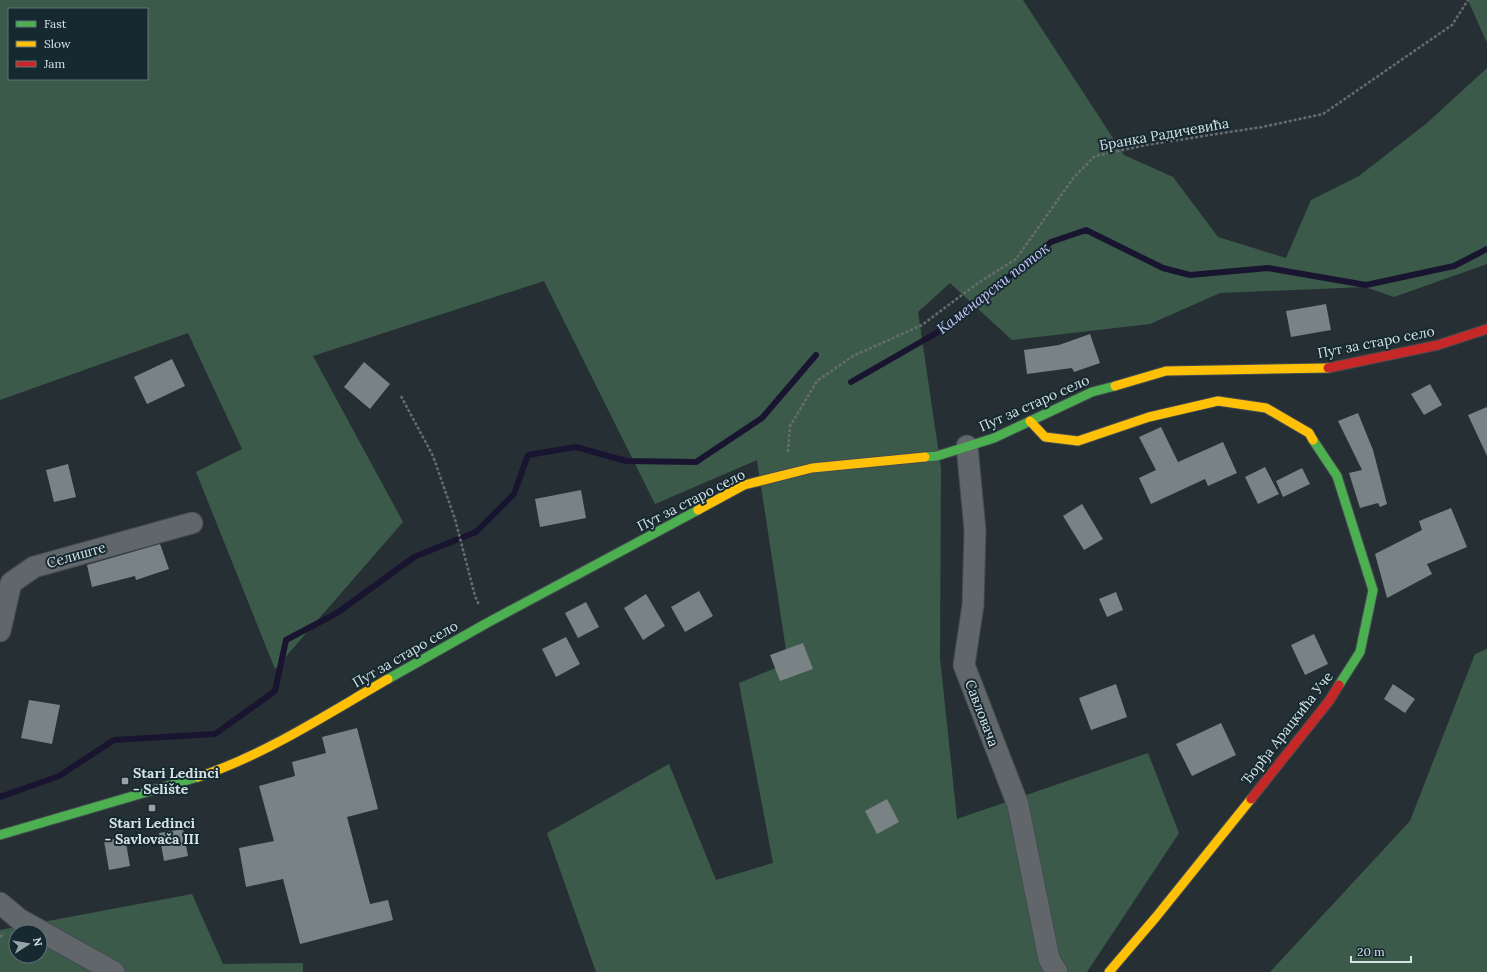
<svg xmlns="http://www.w3.org/2000/svg" width="1487" height="972" font-family="Lora,serif">
<style>
.green{fill:#3c5a49;fill-rule:evenodd}
.lines{fill:none;stroke-linecap:round;stroke-linejoin:round}
.stream{stroke:#191531;stroke-width:6}
.building{fill:#798284}
.street-casing{stroke:#434b50;stroke-width:23}
.fast-casing{stroke:#434b50;stroke-width:11}
.slow-casing{stroke:#434b50;stroke-width:11}
.jam-casing{stroke:#434b50;stroke-width:11}
.path{stroke:#676c70;stroke-width:2.5;stroke-dasharray:3 2;stroke-linecap:butt}
.street{stroke:#61666b;stroke-width:21}
.fast{stroke:#4caf50;stroke-width:9}
.slow{stroke:#ffc107;stroke-width:9}
.jam{stroke:#c62828;stroke-width:9}
.poi-dot{fill:#98a3a8;stroke:#162930;stroke-width:1.5}
.labels{text-anchor:middle;dominant-baseline:central;stroke-width:4;stroke-linejoin:round;paint-order:stroke}
.street-label{font-size:14px;fill:#d6e1e6;stroke:#162930}
.poi-label{font-size:14px;font-weight:bold;fill:#d6e1e6;stroke:#162930;text-anchor:start}
.water-label{font-size:15px;font-style:italic;fill:#cbc6fa;stroke:#162930}
</style>
<rect width="100%" height="100%" fill="#263034"/>
<!-- green -->
<path class="green" d="M0,0H1023L1124,155L1173,177L1218,237L1286,258L1311,200L1359,176L1427,123L1487,68V264L1394,297L1365,287L1220,293L1150,324L1012,340L950,283L918,312L941,468L940,658L957,819L1148,753L1179,833L1087,972H596L547,833L669,764L716,880L773,863L739,683L788,663L757,460L655,504L544,281L313,356L403,522L275,669L196,472L242,449L188,333L0,400ZM9,9H147V79H9Z
M1468,0H1487V43Z
M1487,649V972H1270L1410,821L1475,654Z
M192,894L223,964L303,963V972H0V930ZM16,932H40V956H16Z"/>
<g class="lines">
<!-- stream -->
<path class="stream" d="M851,382L952,324L1051,242L1086,230L1163,268L1190,275L1268,268L1366,285L1454,266L1487,249
M0,797L59,776L114,740L215,734L275,691L286,640L337,613L414,557L476,532L514,494L528,455L576,447L626,461L696,462L762,418L816,355"/>
</g>
<!-- building -->
<path class="building" d="M1326,304L1331,330L1291,337L1286,311Z
M1090,334L1100,363L1074,372L1072,368L1027,374L1024,350L1059,345Z
M172,359L185,386L147,404L134,377Z
M364,362L390,384L370,409L344,387Z
M1430,384L1442,405L1424,415L1411,394Z
M1487,407V456L1468,415Z
M1358,413L1373,450L1387,504L1380,507L1378,503L1360,508L1349,473L1362,470L1338,421Z
M1161,427L1178,462L1223,442L1237,473L1208,486L1205,479L1151,504L1139,478L1156,470L1139,437Z
M68,464L76,497L54,502L46,470Z
M1265,467L1279,494L1258,504L1245,477Z
M1302,468L1310,484L1283,497L1276,481Z
M581,490L586,518L540,527L535,499Z
M1082,504L1103,539L1084,550L1063,516Z
M1451,508L1467,547L1427,564L1432,574L1387,598L1375,554L1422,530L1419,521Z
M160,544L169,569L136,580L135,576L92,587L87,565Z
M699,591L713,616L685,632L671,607Z
M1116,592L1123,610L1107,617L1099,599Z
M646,594L665,626L643,640L624,608Z
M586,602L599,627L578,638L565,613Z
M1314,634L1328,664L1305,675L1291,645Z
M566,637L580,664L556,677L542,649Z
M803,643L813,669L780,681L770,655Z
M1116,684L1127,717L1091,730L1079,698Z
M1393,684L1415,699L1405,713L1384,699Z
M29,700L60,705L52,744L21,738Z
M1221,723L1236,755L1192,776L1176,744Z
M357,728L378,809L347,817L370,904L388,900L393,920L300,944L283,879L246,887L239,848L274,841L259,786L295,776L292,762L326,753L322,737Z
M887,799L899,822L877,834L865,811Z
M183,829L188,856L164,861L159,833Z
M125,837L130,866L109,870L104,841Z"/>
<g class="lines">
<defs>
<path id="street" d="M967,446L975,530L973,605L964,665L1018,805L1049,959L1057,972
M0,631L11,583L34,567L192,523
M0,903L19,919L114,972"/>
<path id="fast" d="M1313,440L1337,476L1373,590L1360,652L1339,685
M925,457L937,456L994,438L1092,392L1115,386
M388,679L487,623L698,510
M0,835L198,777"/>
<path id="slow" d="M1115,386L1166,371L1328,368
M1030,421L1045,437L1078,441L1149,417L1218,401L1266,408L1309,433L1313,440
M698,510L744,485L812,468L925,457
M198,777C265,755 327,714 388,679
M1109,972L1156,917L1251,799"/>
<path id="jam" d="M1328,368L1438,345L1487,329
M1251,799L1329,701L1339,685"/>
</defs>
<!-- street casing -->
<use href="#street" class="street-casing"/>
<!-- fast casing -->
<use href="#fast" class="fast-casing"/>
<!-- slow casing -->
<use href="#slow" class="slow-casing"/>
<!-- jam casing -->
<use href="#jam" class="jam-casing"/>
<!-- path -->
<path class="path" d="M401,396L433,456L455,519L475,596L479,605
M788,452L790,426L817,381L853,356L922,325L978,283L1016,259L1074,177L1095,156L1146,145L1262,127L1323,114L1452,25L1468,0
M0,937L4,933"/>
<!-- street -->
<use href="#street" class="street"/>
<!-- fast -->
<use href="#fast" class="fast"/>
<!-- slow -->
<use href="#slow" class="slow"/>
<!-- jam -->
<use href="#jam" class="jam"/>
</g>
<!-- markers -->
<g class="poi-dot">
<rect x="121" y="777" width="8" height="8" rx="2"/>
<rect x="148" y="804" width="8" height="8" rx="2"/>
</g>
<g class="labels">
<!-- street labels -->
<g class="street-label">
<text transform="translate(1164 134) rotate(-10)">Бранка Радичевића</text>
<text transform="translate(1376 342) rotate(-11)">Пут за старо село</text>
<text transform="translate(1034 403) rotate(-24)">Пут за старо село</text>
<text transform="translate(691 500) rotate(-27)">Пут за старо село</text>
<text transform="translate(76 555) rotate(-16)">Селиште</text>
<text transform="translate(405 654) rotate(-30)">Пут за старо село</text>
<text transform="translate(982 713) rotate(69)">Савловача</text>
<text transform="translate(1287 728) rotate(-52)">Ђорђа Арацкића Уче</text>
</g>
<!-- poi labels -->
<g class="poi-label">
<text x="133" y="773">Stari Ledinci<tspan x="133" dy="16">- Selište</tspan></text>
<text x="152" y="823" text-anchor="middle">Stari Ledinci<tspan x="152" dy="16">- Savlovača III</tspan></text>
</g>
<!-- water labels -->
<g class="water-label">
<text transform="translate(993 288) rotate(-38)">Каменарски поток</text>
</g>
</g>
<!-- legend -->
<rect x="8" y="8" width="140" height="72" fill="#162930" stroke="#637379"/>
<rect x="16" y="21" width="20" height="6" fill="#4caf50" stroke="#637379"/>
<text x="44" y="28" font-size="12" fill="#d6e1e6">Fast</text>
<rect x="16" y="41" width="20" height="6" fill="#ffc107" stroke="#637379"/>
<text x="44" y="48" font-size="12" fill="#d6e1e6">Slow</text>
<rect x="16" y="61" width="20" height="6" fill="#c62828" stroke="#637379"/>
<text x="44" y="68" font-size="12" fill="#d6e1e6">Jam</text>
<!-- north arrow -->
<g transform="translate(28 944) rotate(78)"><circle r="19" fill="#162930" stroke="#637379"/>
<path d="M0-3L7 15L0 10L-7 15Z" fill="#98a3a8"/>
<text y="-6" font-size="11" font-weight="bold" text-anchor="middle" fill="#d6e1e6">N</text>
</g>
<!-- scale -->
<path d="M1351 956v6h60v-6" fill="none" stroke="#d6e1e6" stroke-width="2"/>
<text x="1357" y="956" font-size="12" fill="#d6e1e6" stroke="#162930" stroke-width="3" paint-order="stroke">20 m</text>
</svg>
